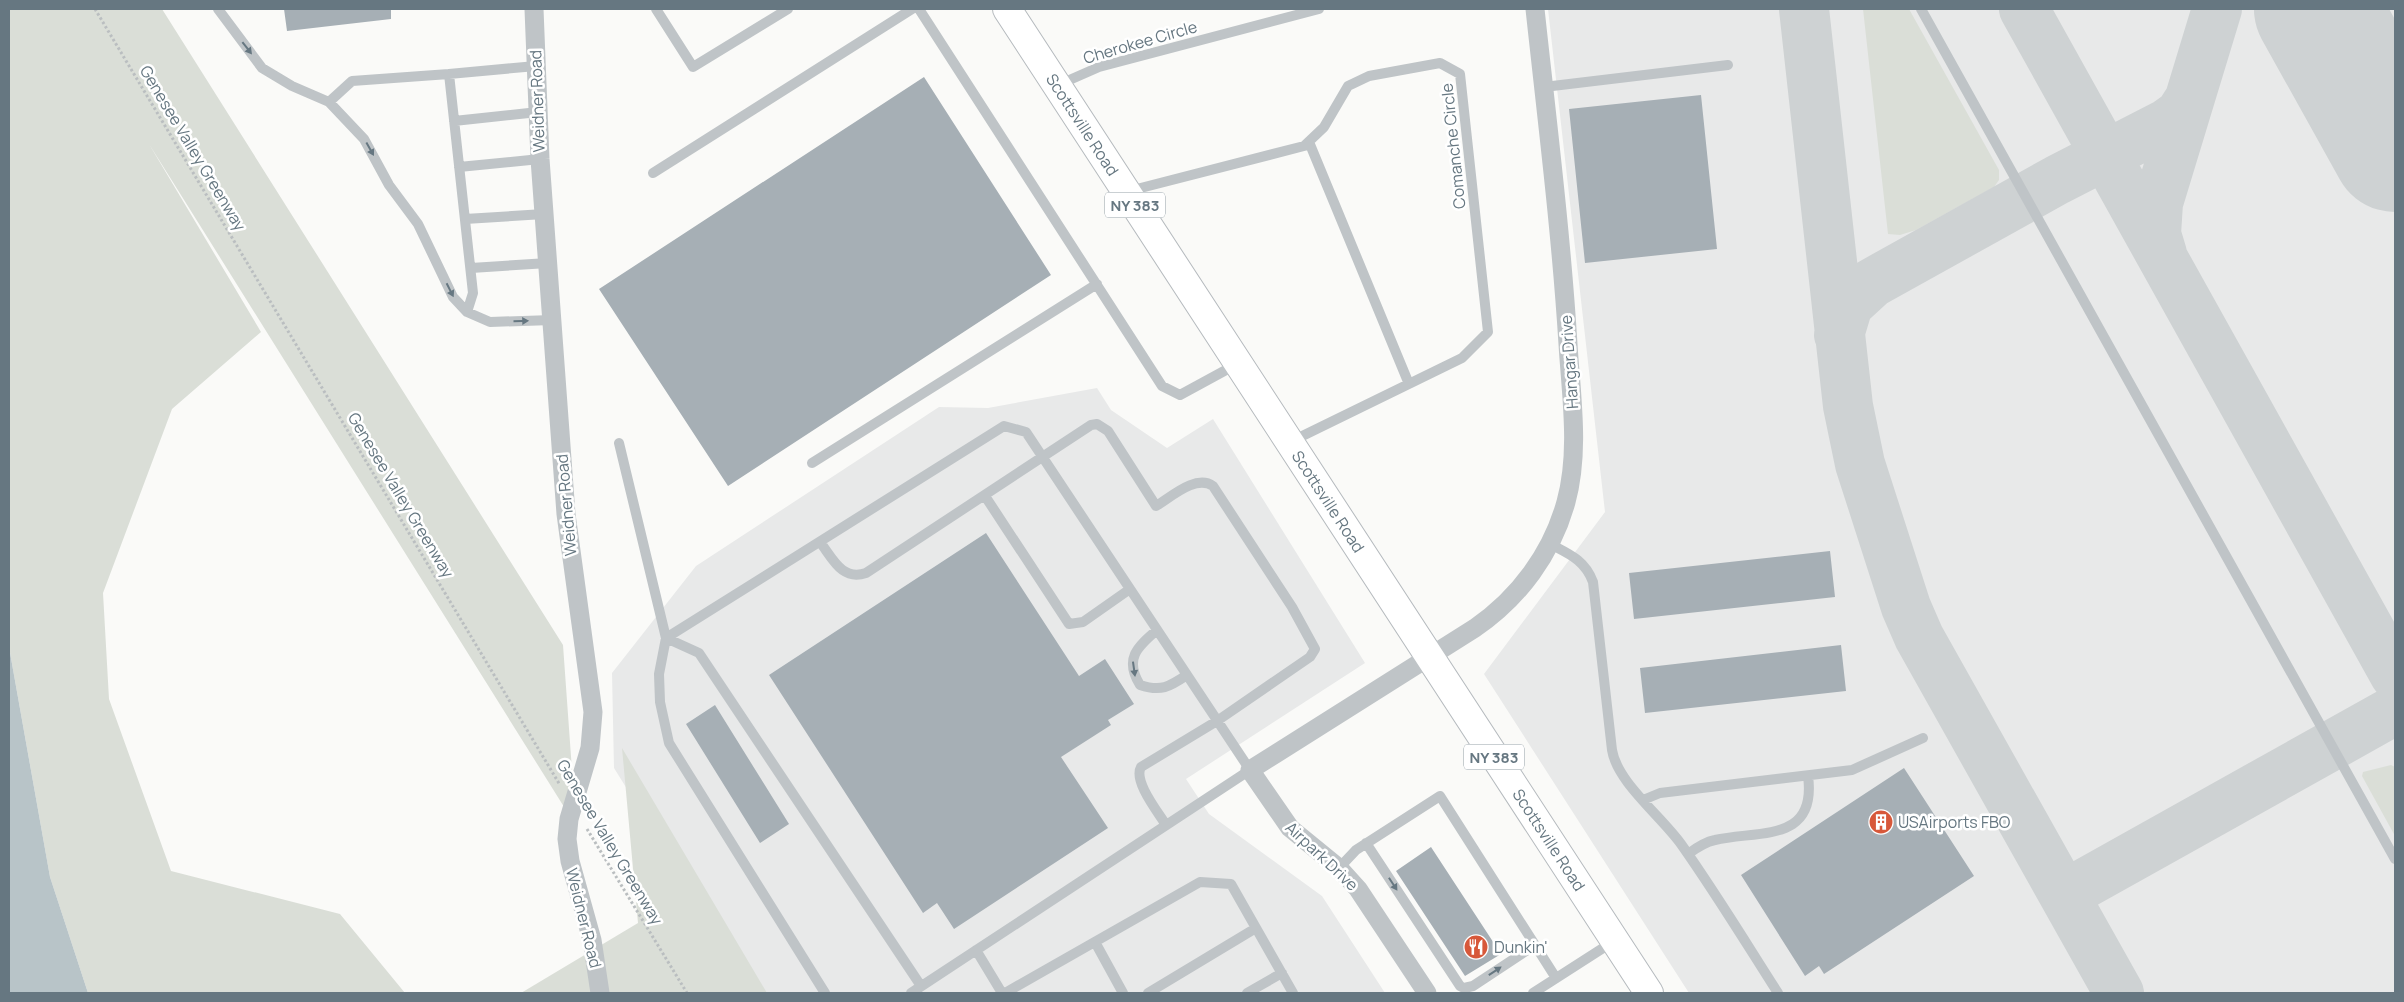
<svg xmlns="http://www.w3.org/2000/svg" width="2404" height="1002" font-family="Manrope,sans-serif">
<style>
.built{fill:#e8e9e9}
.green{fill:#daded7}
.water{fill:#b8c4c8}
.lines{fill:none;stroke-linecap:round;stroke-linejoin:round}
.taxiway{stroke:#ced2d3;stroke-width:50}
.runway{stroke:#ced2d3;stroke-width:126}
.building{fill:#a6afb5}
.primary-casing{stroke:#b5babe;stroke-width:30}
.path{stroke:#babec0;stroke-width:3;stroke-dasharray:2.5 2.5;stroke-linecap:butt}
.service{stroke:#bfc4c7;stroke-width:10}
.minor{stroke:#bfc4c7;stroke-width:19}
.primary{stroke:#fff;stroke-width:28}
.oneway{fill:#667781}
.labels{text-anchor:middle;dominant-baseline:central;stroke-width:5;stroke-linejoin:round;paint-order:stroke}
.shield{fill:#fff;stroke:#94a0a7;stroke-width:1}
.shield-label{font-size:15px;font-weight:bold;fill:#667781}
.street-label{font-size:16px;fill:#667781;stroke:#fff}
.poi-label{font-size:16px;fill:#667781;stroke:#fff;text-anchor:start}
</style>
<rect width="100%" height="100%" fill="#fafaf8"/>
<!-- built -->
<path class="built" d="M1548,9H2395V993H1689L1484,674L1605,512Z
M1097,388L1111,410L1167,448L1213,419L1365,663L1186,779L1209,814L1322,896L1385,993H754L614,768L612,673L696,566L939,407L988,408Z"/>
<!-- green -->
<path class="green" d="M9,9H162L563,645L576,826L149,144L261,332L172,409L103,593L109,699L171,871L340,914L405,993H88L50,877L9,647Z
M1863,9H1909L1999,170V180L1994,187L1916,230L1900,235L1888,234Z
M622,748L767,993H521L638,923Z
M2391,765L2395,767V836L2362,776L2363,772Z"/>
<!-- water -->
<path class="water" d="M9,647L50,877L88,993H9Z"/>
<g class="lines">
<!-- taxiway -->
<path class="taxiway" d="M1804,9L1848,406L1860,464L1906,607L1919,637L2119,993
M2024,9L2395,675
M2162,254L2156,234L2158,203L2217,9
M1839,335L1848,305L1872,283L2057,180L2166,124L2180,114L2189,100
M2064,895L2395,710"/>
<!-- runway -->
<path class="runway" d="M2317,9L2395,149"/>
</g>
<!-- building -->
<path class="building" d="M284,9H391V19L287,31Z
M924,77L1051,275L728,486L599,289Z
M1701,95L1717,249L1585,263L1569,109Z
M986,533L1079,676L1105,659L1134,704L1108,720L1111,725L1061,757L1108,828L954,929L937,903L923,913L769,675Z
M1830,551L1835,597L1634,619L1629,573Z
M1841,645L1846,691L1645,713L1640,668Z
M715,705L789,824L760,843L686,724Z
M1904,768L1974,876L1824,974L1819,966L1805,976L1741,875Z
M1431,847L1501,954L1465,976L1396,871Z"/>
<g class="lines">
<defs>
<g id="primary">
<path id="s1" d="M1007,9L1649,993"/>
</g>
</defs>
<!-- primary casing -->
<use href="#primary" class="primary-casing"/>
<!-- path -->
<path class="path" d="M95,9L560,785
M587,829L687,993"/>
<!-- service -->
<path class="service" d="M218,9L262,68L292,86L329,102L364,139L389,185L418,224L453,297L467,312L490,322L552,320
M656,9L693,67L788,9
M919,9L1162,386L1180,395L1237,364
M1921,9L2395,859
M1058,85L1099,67L1319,9
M1544,87L1728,65
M329,102L352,81L449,74
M454,121L538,112
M1309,142L1409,384
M459,167L540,159
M653,173L912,9
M1129,191L1304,146L1324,127L1348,86L1369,76L1440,63L1460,74L1488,332L1462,358L1290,442
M465,219L544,214
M471,268L548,263
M467,312L473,293L449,74L536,66
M619,443L666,638L1004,426L1026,432L1250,770L911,993
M812,463L1097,284
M985,496L1069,624L1083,622L1130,589
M820,542C833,559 842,581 866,573L1091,425L1097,424L1108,431L1156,506C1171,497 1196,474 1213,486L1292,607L1315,649L1310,657L1217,721L1141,767C1133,781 1158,812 1166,825
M1550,544C1569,554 1585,560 1593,582L1612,750C1617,782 1661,816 1681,844C1715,892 1746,943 1778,993
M1157,630C1137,647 1124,659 1140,685C1161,692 1169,687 1187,675
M1643,800L1660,793L1852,770L1923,738
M1366,843L1460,986L1464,988L1473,986L1535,945
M1688,854C1696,848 1705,842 1715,840C1759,830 1817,843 1808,776
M1339,868L1356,850L1440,796L1556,978
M1095,942L1123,993
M976,950L1002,993
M825,993L669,743L660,702L659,674L666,638L699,653L921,986
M1005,993L1200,882L1231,884L1293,993
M1148,993L1256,928
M1247,993L1282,973
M1533,993L1614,941"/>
<!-- minor -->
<path class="minor" d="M534,9L540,159L566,514L593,712L590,748L569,819L567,839L570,861L592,940L600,993
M1427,993L1358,889L1339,868L1290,828L1250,770L1475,628C1519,598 1552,553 1566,502C1580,451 1571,395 1568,344C1561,232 1547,120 1535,9"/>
<!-- primary -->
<use href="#primary" class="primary"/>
</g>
<!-- one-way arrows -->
<defs><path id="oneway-solid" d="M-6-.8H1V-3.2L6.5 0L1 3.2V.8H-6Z" transform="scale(1.25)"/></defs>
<g class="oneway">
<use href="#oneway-solid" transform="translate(247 48) rotate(52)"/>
<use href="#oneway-solid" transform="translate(370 149) rotate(61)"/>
<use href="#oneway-solid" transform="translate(450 290) rotate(63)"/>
<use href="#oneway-solid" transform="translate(521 321) rotate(-2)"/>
<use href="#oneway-solid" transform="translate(1134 669) rotate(82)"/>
<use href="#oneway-solid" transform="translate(1393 884) rotate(57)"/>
<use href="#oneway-solid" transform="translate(1495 971) rotate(-34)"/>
</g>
<!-- icons -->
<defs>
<symbol id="building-disc" viewBox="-11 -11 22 22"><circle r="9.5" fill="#d7583a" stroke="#fff"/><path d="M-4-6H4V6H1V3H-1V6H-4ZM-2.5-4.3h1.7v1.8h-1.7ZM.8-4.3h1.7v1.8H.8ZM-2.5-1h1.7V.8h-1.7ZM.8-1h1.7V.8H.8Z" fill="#fff"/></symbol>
<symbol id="restaurant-disc" viewBox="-11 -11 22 22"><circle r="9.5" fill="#d7583a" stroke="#fff"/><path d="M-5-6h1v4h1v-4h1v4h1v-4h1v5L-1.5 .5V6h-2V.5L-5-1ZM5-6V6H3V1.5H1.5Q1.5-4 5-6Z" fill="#fff"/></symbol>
</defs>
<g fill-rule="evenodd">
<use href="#building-disc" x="1867" y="808" width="28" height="28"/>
<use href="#restaurant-disc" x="1462" y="933" width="28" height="28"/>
</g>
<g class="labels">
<!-- shield labels -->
<g class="shield">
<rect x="1105" y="192.5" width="60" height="25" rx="4"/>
<rect x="1464" y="744.5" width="60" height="25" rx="4"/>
</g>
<g class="shield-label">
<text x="1135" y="205">NY 383</text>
<text x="1494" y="757">NY 383</text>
</g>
<!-- street labels -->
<g class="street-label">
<text transform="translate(1140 42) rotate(-16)">Cherokee Circle</text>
<text transform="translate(537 101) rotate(-92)">Weidner Road</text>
<text stroke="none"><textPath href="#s1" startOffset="138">Scottsville Road</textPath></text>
<text transform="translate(1453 146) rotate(-96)">Comanche Circle</text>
<text transform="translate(193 148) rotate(59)">Genesee Valley Greenway</text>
<text transform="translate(1569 362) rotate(-94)">Hangar Drive</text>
<text transform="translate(401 495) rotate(59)">Genesee Valley Greenway</text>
<text stroke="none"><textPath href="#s1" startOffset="588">Scottsville Road</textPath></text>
<text transform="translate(566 505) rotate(-95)">Weidner Road</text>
<text stroke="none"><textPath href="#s1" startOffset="992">Scottsville Road</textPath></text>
<text transform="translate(610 842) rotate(59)">Genesee Valley Greenway</text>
<text transform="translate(1322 856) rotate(43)">Airpark Drive</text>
<text transform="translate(584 918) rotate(76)">Weidner Road</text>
</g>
<!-- poi labels -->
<g class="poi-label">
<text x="1898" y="822">USAirports FBO</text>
<text x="1494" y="947">Dunkin'</text>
</g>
</g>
<!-- border -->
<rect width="2404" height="1002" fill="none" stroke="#667781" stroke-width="20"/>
</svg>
